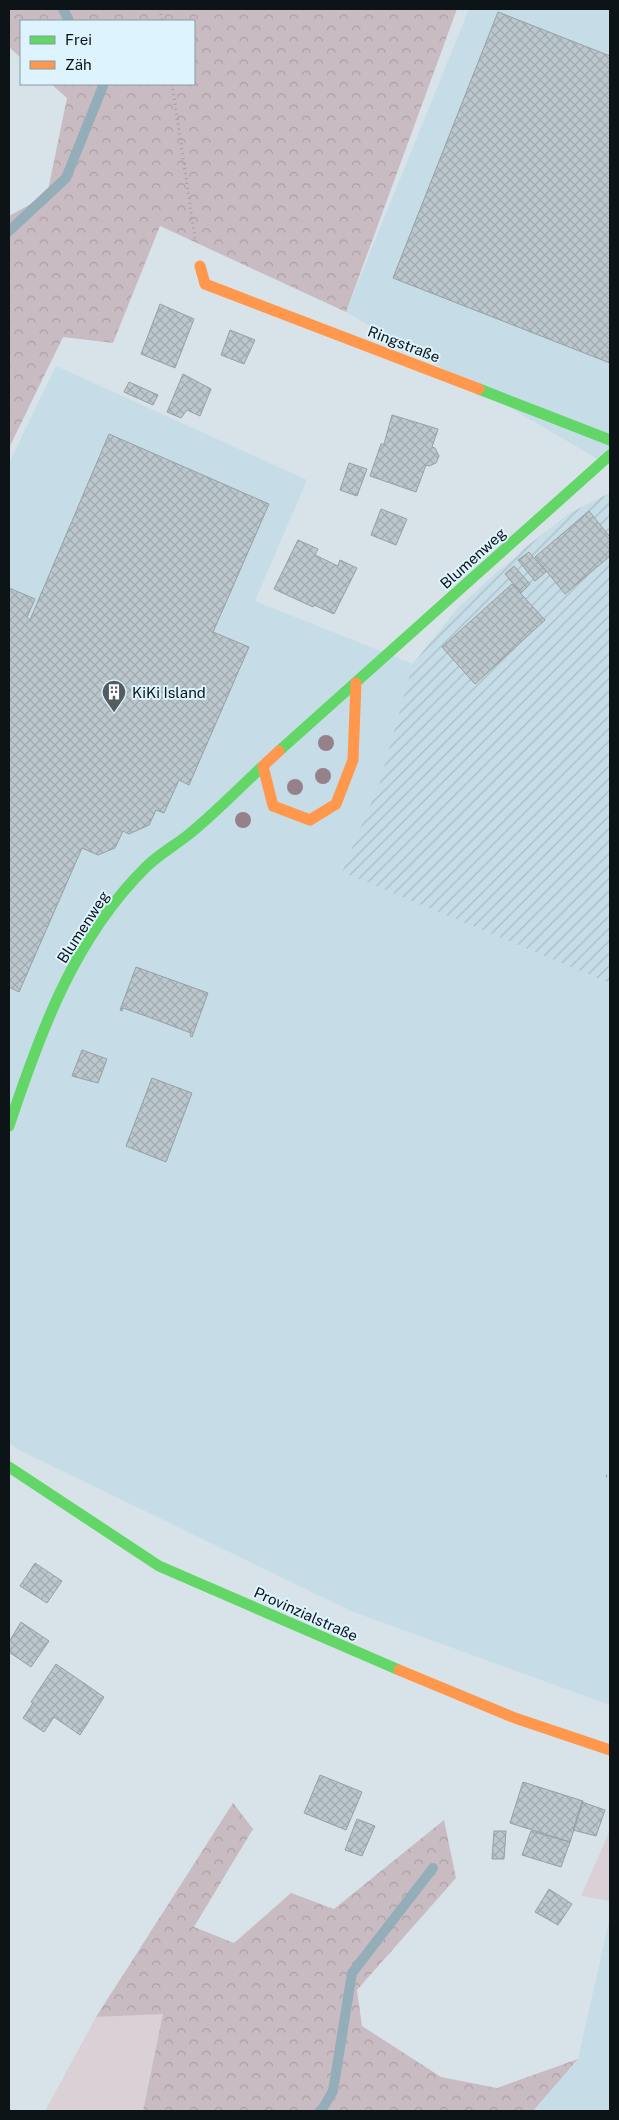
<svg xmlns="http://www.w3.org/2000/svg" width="619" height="2120" font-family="'Public Sans',sans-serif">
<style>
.built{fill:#c6dde7}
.industrial{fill:url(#industrial-furrows)}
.green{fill:#dad1d7}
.forest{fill:url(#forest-crowns)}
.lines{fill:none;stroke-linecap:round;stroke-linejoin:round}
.stream{stroke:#93aeb9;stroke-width:10}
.building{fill:url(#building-cross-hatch);stroke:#969fa3}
.path{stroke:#a0a2a5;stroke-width:3;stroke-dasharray:1 4;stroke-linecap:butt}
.fast{stroke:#63d668;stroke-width:11}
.slow{stroke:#ff974d;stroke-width:11}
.tree{fill:#96818b}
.labels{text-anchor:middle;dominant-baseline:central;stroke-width:4;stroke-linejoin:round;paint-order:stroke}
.street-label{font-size:15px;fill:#0c1418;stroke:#ddf4fe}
.poi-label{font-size:15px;fill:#0c1418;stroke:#ddf4fe;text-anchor:start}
</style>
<defs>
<pattern id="industrial-furrows" width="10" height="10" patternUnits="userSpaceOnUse" patternTransform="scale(1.25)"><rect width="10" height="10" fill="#c6dde7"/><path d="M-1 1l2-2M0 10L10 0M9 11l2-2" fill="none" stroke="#a9bdc5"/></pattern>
<pattern id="forest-crowns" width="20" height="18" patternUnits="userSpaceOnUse" patternTransform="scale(1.25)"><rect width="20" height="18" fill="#c9bbc2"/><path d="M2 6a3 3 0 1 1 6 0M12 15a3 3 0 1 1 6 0" fill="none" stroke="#aba0a6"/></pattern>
<pattern id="building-cross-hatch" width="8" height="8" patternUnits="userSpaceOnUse" patternTransform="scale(1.25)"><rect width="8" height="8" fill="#bbc7cc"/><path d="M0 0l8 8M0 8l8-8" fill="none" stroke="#a0aaae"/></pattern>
</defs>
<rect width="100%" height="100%" fill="#d7e3e9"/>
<!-- built -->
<path class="built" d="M469,9H610V466L346,312Z
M56,366L307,480L255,601L413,664L457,609L498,571L570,513L610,493V1705L351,1611L17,1449L9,1442V463Z
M610,1917V2111H533L578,2059Z"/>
<!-- industrial -->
<path class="industrial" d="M610,493V983L342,872L380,782L413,664L457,609L500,573L522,550L570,513Z"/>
<!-- green -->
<path class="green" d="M610,1830V1901L581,1896Z
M164,2013L143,2111H45L96,2017Z"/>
<!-- forest -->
<path class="forest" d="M9,9H457L346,312L160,226L113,343L63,337L9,448V216L47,195L67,98L51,84H194V21H21V58L9,47Z
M233,1803L253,1829L194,1927L234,1943L291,1893L334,1909L444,1820L456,1878L357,1990L362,2026L441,2077L497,2088L578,2059L533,2111H143L163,2014L96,2017Z"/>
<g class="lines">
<!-- stream -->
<path class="stream" d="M63,9L69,21
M9,231L66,178L103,86L102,84
M321,2111L333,2091L352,1973L433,1868"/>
</g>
<!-- building -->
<path class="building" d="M498,12L610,56V363L393,278Z
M160,304L194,319L175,368L141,354Z
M230,330L255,340L244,364L221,355Z
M183,374L211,389L200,416L187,410L181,418L167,412Z
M129,382L158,395L153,405L124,392Z
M392,415L438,429L432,447L435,448L439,456L436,463L429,466L426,465L416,492L370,476L381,444H384Z
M109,434L269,504L213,632L249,647L189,785L179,780L164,813L156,810L149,825L129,834L123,831L115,848L98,855L82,848L19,992L9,987V588L35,599L27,617L30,620Z
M349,463L367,469L357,496L340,490Z
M381,509L407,519L396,545L371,535Z
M589,511L610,537V556L565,594L535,557Z
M298,540L318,549L315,555L338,566L340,560L357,568L334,614L314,605L313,607L274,589Z
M529,552L546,572L535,581L518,560Z
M514,566L530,584L521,593L505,574Z
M512,584L545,620L475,684L442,647Z
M136,967L208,993L192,1037L190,1036L191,1033L146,1016L123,1008L122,1011L120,1010Z
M82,1050L107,1059L98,1083L72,1076Z
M152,1078L192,1093L166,1162L126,1146Z
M35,1563L62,1581L47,1603L20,1586Z
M21,1622L49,1641L31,1667L9,1652V1642Z
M56,1664L104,1697L80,1735L54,1717L44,1732L23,1718L33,1703L31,1702Z
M320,1775L362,1792L346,1830L304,1813Z
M523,1782L583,1801L570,1842L510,1823Z
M582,1802L605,1810L596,1836L573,1830Z
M357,1819L375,1826L362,1856L345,1850Z
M494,1831H506L504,1859H492Z
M531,1831L570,1842L561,1867L522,1855Z
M549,1889L572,1904L558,1925L535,1912Z"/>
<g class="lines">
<!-- path -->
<path class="path" d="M160,9L162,21
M172,84L195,238
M606,1476L610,1477"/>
<!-- fast -->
<path class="fast" d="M479,389L610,440
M279,751L610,455
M9,1126C40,1033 74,938 146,867C158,855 174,846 188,835C214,814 238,789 263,766
M9,1467L159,1566L399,1670"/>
<!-- slow -->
<path class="slow" d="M200,266L205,284L479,389
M279,751L263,766L273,806L310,820L336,804L353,760L356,683
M399,1670L515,1718L610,1750"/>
</g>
<!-- trees -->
<g class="tree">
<circle cx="326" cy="743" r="8"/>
<circle cx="323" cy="776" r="8"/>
<circle cx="295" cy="787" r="8"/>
<circle cx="243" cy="820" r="8"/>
</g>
<!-- icons -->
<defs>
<symbol id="building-pin" viewBox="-11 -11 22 30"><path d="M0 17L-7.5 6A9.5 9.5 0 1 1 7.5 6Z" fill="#535c61" stroke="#ddf4fe"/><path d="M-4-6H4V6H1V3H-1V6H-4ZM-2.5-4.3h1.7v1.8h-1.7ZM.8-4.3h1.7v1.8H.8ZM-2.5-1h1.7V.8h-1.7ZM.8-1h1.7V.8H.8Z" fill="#fff"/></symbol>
</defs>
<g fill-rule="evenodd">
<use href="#building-pin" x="100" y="678" width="28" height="38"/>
</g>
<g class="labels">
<!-- street labels -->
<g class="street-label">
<text transform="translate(404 344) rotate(21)">Ringstraße</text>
<text transform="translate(473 558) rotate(-42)">Blumenweg</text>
<text transform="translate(83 927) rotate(-57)">Blumenweg</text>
<text transform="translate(306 1614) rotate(24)">Provinzialstraße</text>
</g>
<!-- poi labels -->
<g class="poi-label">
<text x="132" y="692">KiKi Island</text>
</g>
</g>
<!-- border -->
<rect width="619" height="2120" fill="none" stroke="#0c1418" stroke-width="20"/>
<!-- legend -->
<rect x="20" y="20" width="175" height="65" fill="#ddf4fe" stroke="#899aa2"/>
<rect x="30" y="36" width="25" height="8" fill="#63d668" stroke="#899aa2"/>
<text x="65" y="45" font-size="15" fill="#0c1418">Frei</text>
<rect x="30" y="61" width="25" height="8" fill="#ff974d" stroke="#899aa2"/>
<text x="65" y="70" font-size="15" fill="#0c1418">Zäh</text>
</svg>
